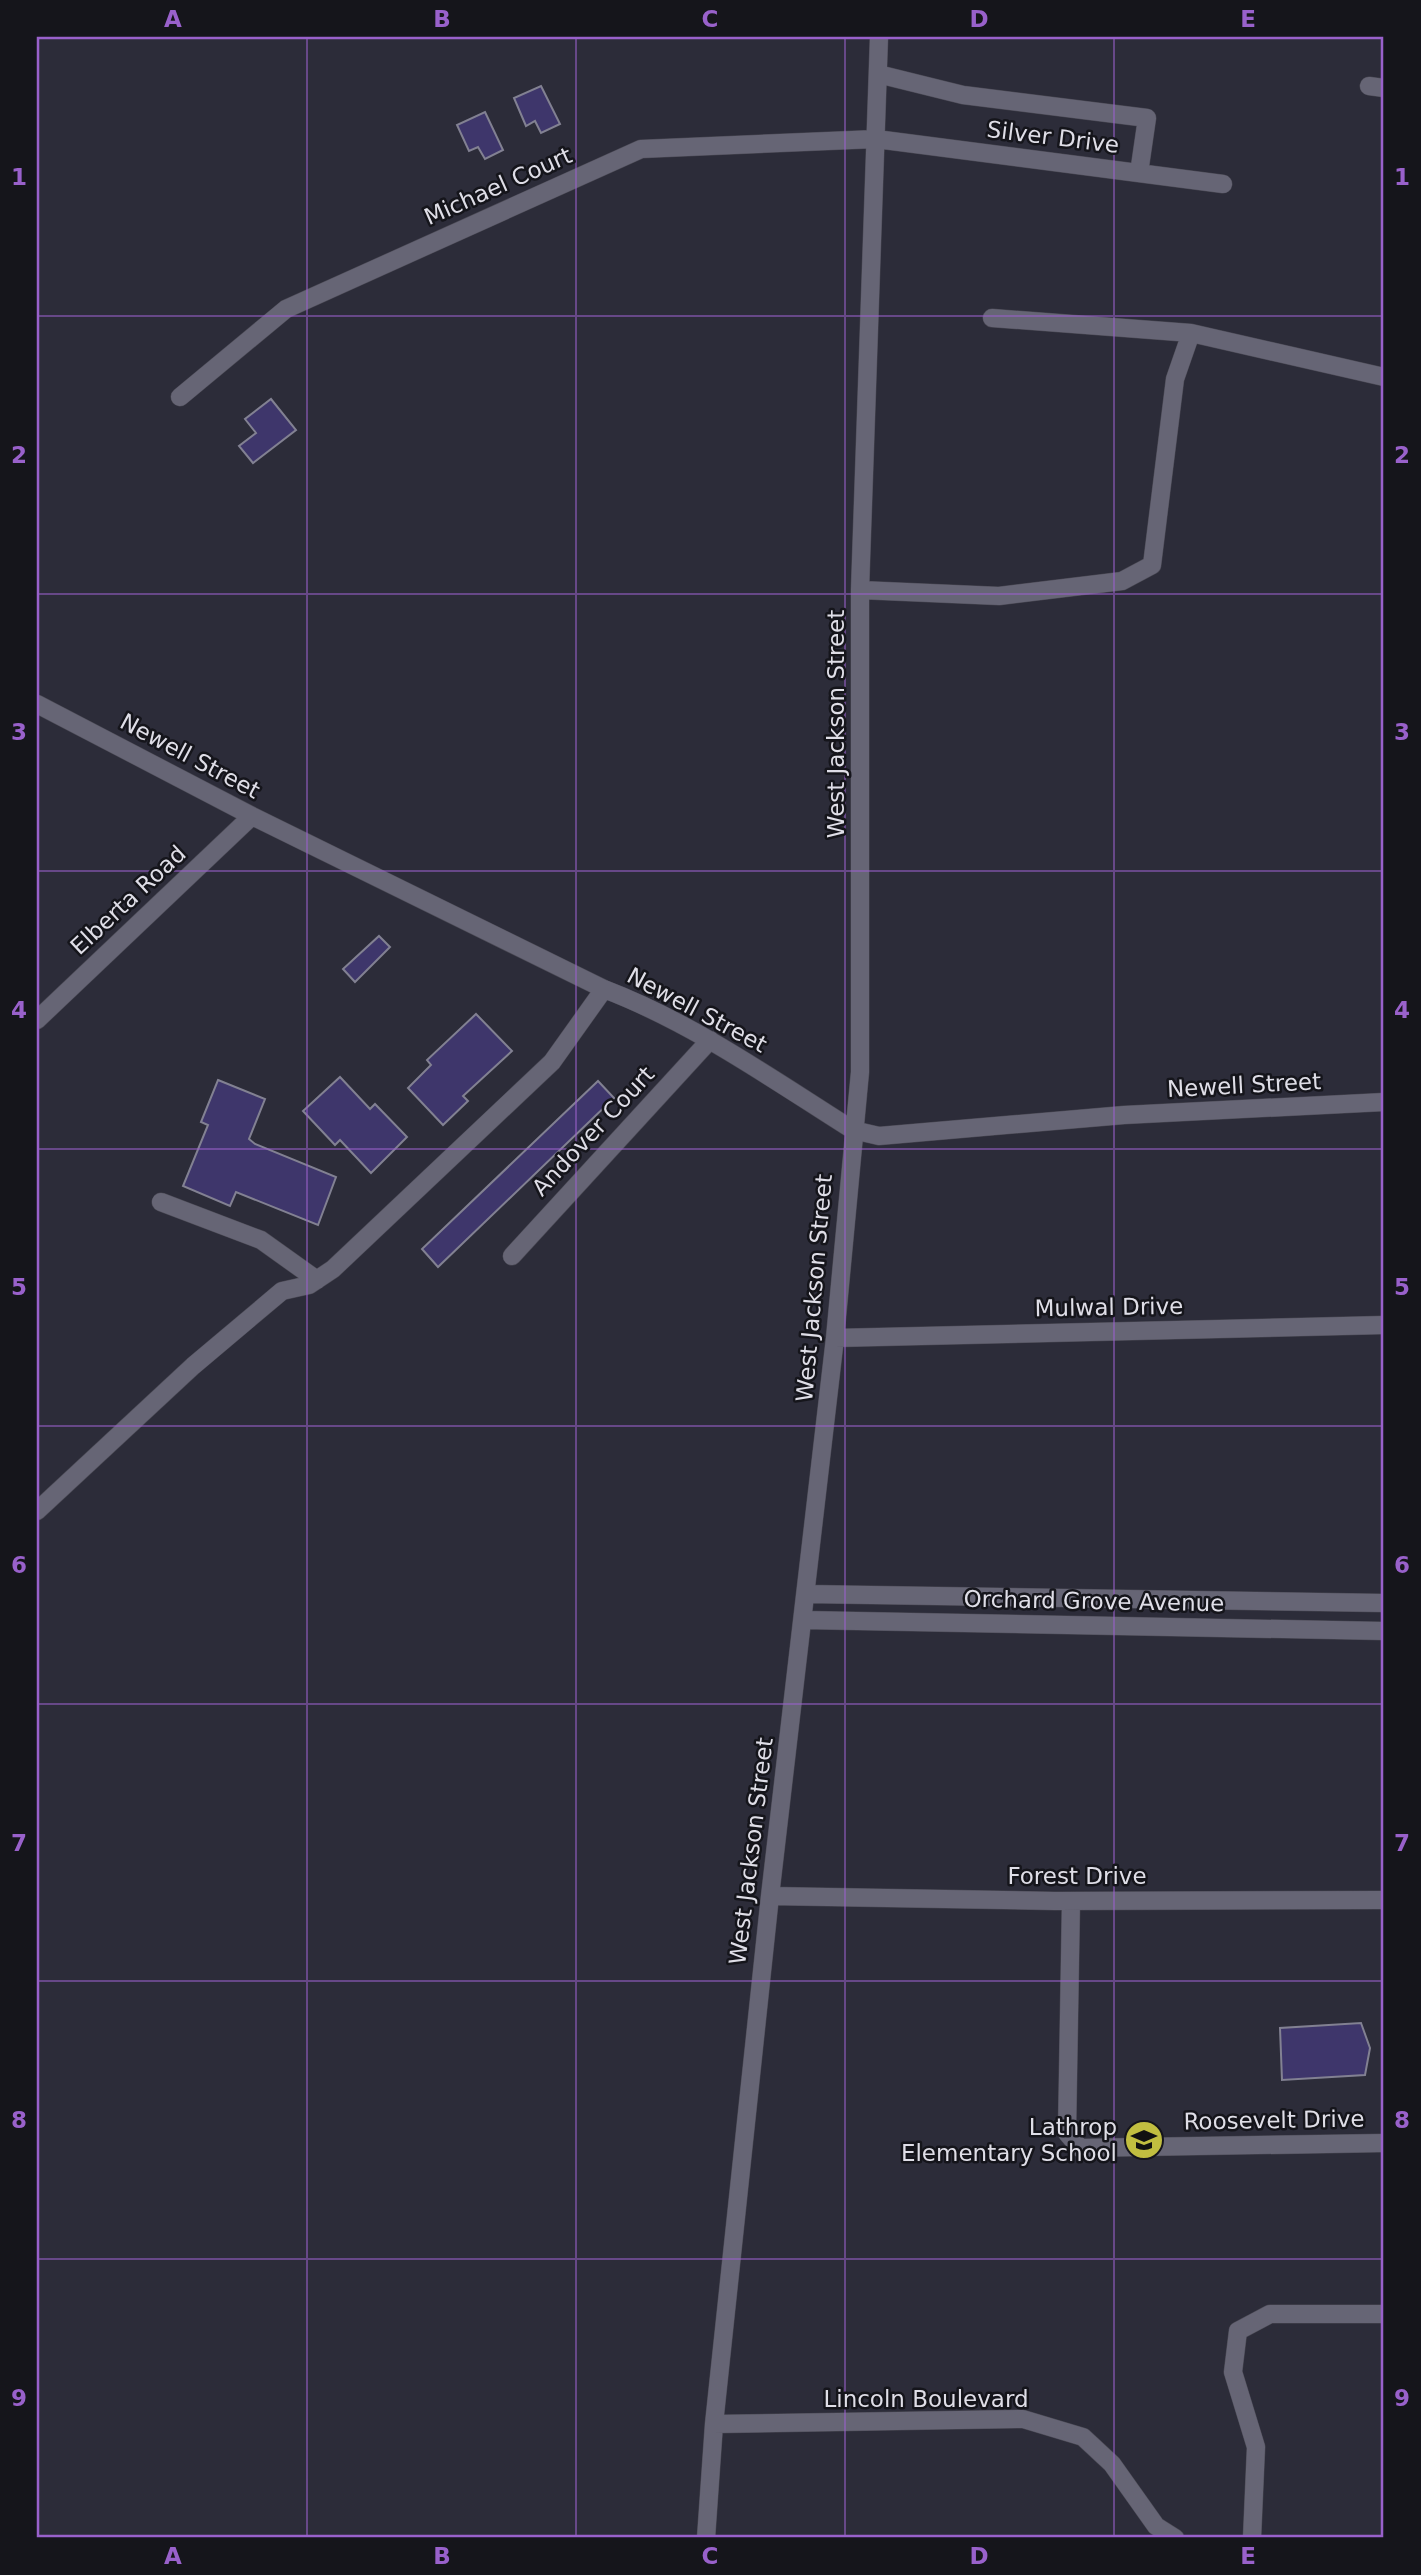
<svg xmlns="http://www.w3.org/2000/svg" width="1421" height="2575" font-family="'DejaVu Sans',sans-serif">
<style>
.building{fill:#3e366b;stroke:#828192;stroke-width:2}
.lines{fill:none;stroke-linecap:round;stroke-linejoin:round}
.minor-casing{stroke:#4a4954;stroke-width:19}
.minor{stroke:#666575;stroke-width:18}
.grid{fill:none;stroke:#9961cb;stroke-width:2;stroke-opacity:0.55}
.labels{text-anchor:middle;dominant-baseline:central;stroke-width:5;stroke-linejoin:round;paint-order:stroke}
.street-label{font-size:23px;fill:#dfdee7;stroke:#15151b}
.poi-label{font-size:23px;fill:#dfdee7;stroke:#15151b;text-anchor:end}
.neatline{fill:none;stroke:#9961cb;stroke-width:2.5}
.grid-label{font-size:23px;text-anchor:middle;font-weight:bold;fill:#9961cb}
</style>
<rect width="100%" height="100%" fill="#2c2c39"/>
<!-- building -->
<path class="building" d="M541,86L560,124L541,133L535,121L526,126L514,98Z
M485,112L503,150L485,159L478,147L469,151L457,125Z
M271,399L296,430L253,463L239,446L256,433L245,419Z
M379,936L390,947L355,982L343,969Z
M476,1014L512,1051L463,1096L468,1101L443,1125L408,1088L431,1065L427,1060Z
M340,1077L370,1109L375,1104L407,1137L371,1173L340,1140L335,1145L303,1111Z
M218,1080L265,1099L249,1139L255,1144L336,1177L318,1225L236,1192L230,1206L183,1186L208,1125L201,1122Z
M598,1081L614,1098L438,1267L422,1249Z
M1361,2023L1370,2048L1365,2075L1282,2080L1280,2028Z"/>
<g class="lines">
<defs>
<path id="minor" d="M878,74L963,95L1147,118L1139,173
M1369,86L1384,88
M992,318L1191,333L1384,377
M180,397L286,309L641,149L876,139L1223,184
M860,590L999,596L1122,581L1152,565L1175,379L1191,333
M37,704L252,816L604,989C693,1023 772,1079 853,1130L879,1136L1124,1115L1384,1102
M37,1020L252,816
M161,1202L261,1240L317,1280
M512,1256L710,1040
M835,1338L1384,1325
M37,1511L193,1366L282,1291L309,1285L333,1269L552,1062L604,989
M806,1594L1384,1603
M803,1620L1384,1631
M770,1896L1055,1901L1384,1900
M1071,1901L1067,2133L1080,2148L1384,2143
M714,2424L1023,2419L1083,2437L1112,2464L1156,2526L1175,2538
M706,2538L714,2424L770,1896L835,1338L860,1072V590L879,37
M1252,2538L1256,2447L1233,2372L1238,2331L1270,2314H1384"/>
</defs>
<!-- minor casing -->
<use href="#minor" class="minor-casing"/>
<!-- minor -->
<use href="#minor" class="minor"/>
</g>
<!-- grid -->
<path class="grid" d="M307,37V2538M576,37V2538M845,37V2538M1114,37V2538M37,316H1384M37,594H1384M37,871H1384M37,1149H1384M37,1426H1384M37,1704H1384M37,1981H1384M37,2259H1384"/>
<!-- icons -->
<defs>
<symbol id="school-disc" viewBox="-11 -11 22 22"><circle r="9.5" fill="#c1be40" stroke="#15151b"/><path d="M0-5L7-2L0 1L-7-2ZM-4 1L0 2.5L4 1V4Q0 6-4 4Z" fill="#111"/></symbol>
</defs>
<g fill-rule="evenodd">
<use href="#school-disc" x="1122" y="2118" width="44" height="44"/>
</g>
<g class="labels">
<!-- street labels -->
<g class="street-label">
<text transform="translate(1053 137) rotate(7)">Silver Drive</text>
<text transform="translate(498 186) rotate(-24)">Michael Court</text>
<text transform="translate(836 724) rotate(-90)">West Jackson Street</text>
<text transform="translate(190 756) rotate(28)">Newell Street</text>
<text transform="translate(128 900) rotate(-43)">Elberta Road</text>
<text transform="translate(697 1010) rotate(28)">Newell Street</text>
<text transform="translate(1244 1085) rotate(-3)">Newell Street</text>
<text transform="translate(593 1131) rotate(-47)">Andover Court</text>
<text transform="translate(814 1288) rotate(-85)">West Jackson Street</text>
<text transform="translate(1109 1307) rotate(-1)">Mulwal Drive</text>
<text transform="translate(1094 1601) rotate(1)">Orchard Grove Avenue</text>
<text transform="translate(751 1851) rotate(-83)">West Jackson Street</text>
<text x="1077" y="1876">Forest Drive</text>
<text transform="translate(1274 2120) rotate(-1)">Roosevelt Drive</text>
<text x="926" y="2399">Lincoln Boulevard</text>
</g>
<!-- poi labels -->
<g class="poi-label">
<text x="1117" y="2127">Lathrop<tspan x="1117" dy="26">Elementary School</tspan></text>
</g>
</g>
<!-- border -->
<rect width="1421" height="2575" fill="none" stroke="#15151b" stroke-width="77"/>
<rect x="38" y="38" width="1344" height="2498" class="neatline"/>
<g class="grid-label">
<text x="173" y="27">A</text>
<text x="442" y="27">B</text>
<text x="710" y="27">C</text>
<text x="979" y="27">D</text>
<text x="1248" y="27">E</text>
<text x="19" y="185">1</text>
<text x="1402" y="185">1</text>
<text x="19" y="463">2</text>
<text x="1402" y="463">2</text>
<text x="19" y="740">3</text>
<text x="1402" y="740">3</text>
<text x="19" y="1018">4</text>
<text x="1402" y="1018">4</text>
<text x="19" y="1295">5</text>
<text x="1402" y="1295">5</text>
<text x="19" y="1573">6</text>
<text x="1402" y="1573">6</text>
<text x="19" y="1851">7</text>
<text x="1402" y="1851">7</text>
<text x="19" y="2128">8</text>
<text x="1402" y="2128">8</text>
<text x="19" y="2406">9</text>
<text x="1402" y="2406">9</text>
<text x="173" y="2564">A</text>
<text x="442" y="2564">B</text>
<text x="710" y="2564">C</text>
<text x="979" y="2564">D</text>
<text x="1248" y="2564">E</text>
</g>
</svg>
